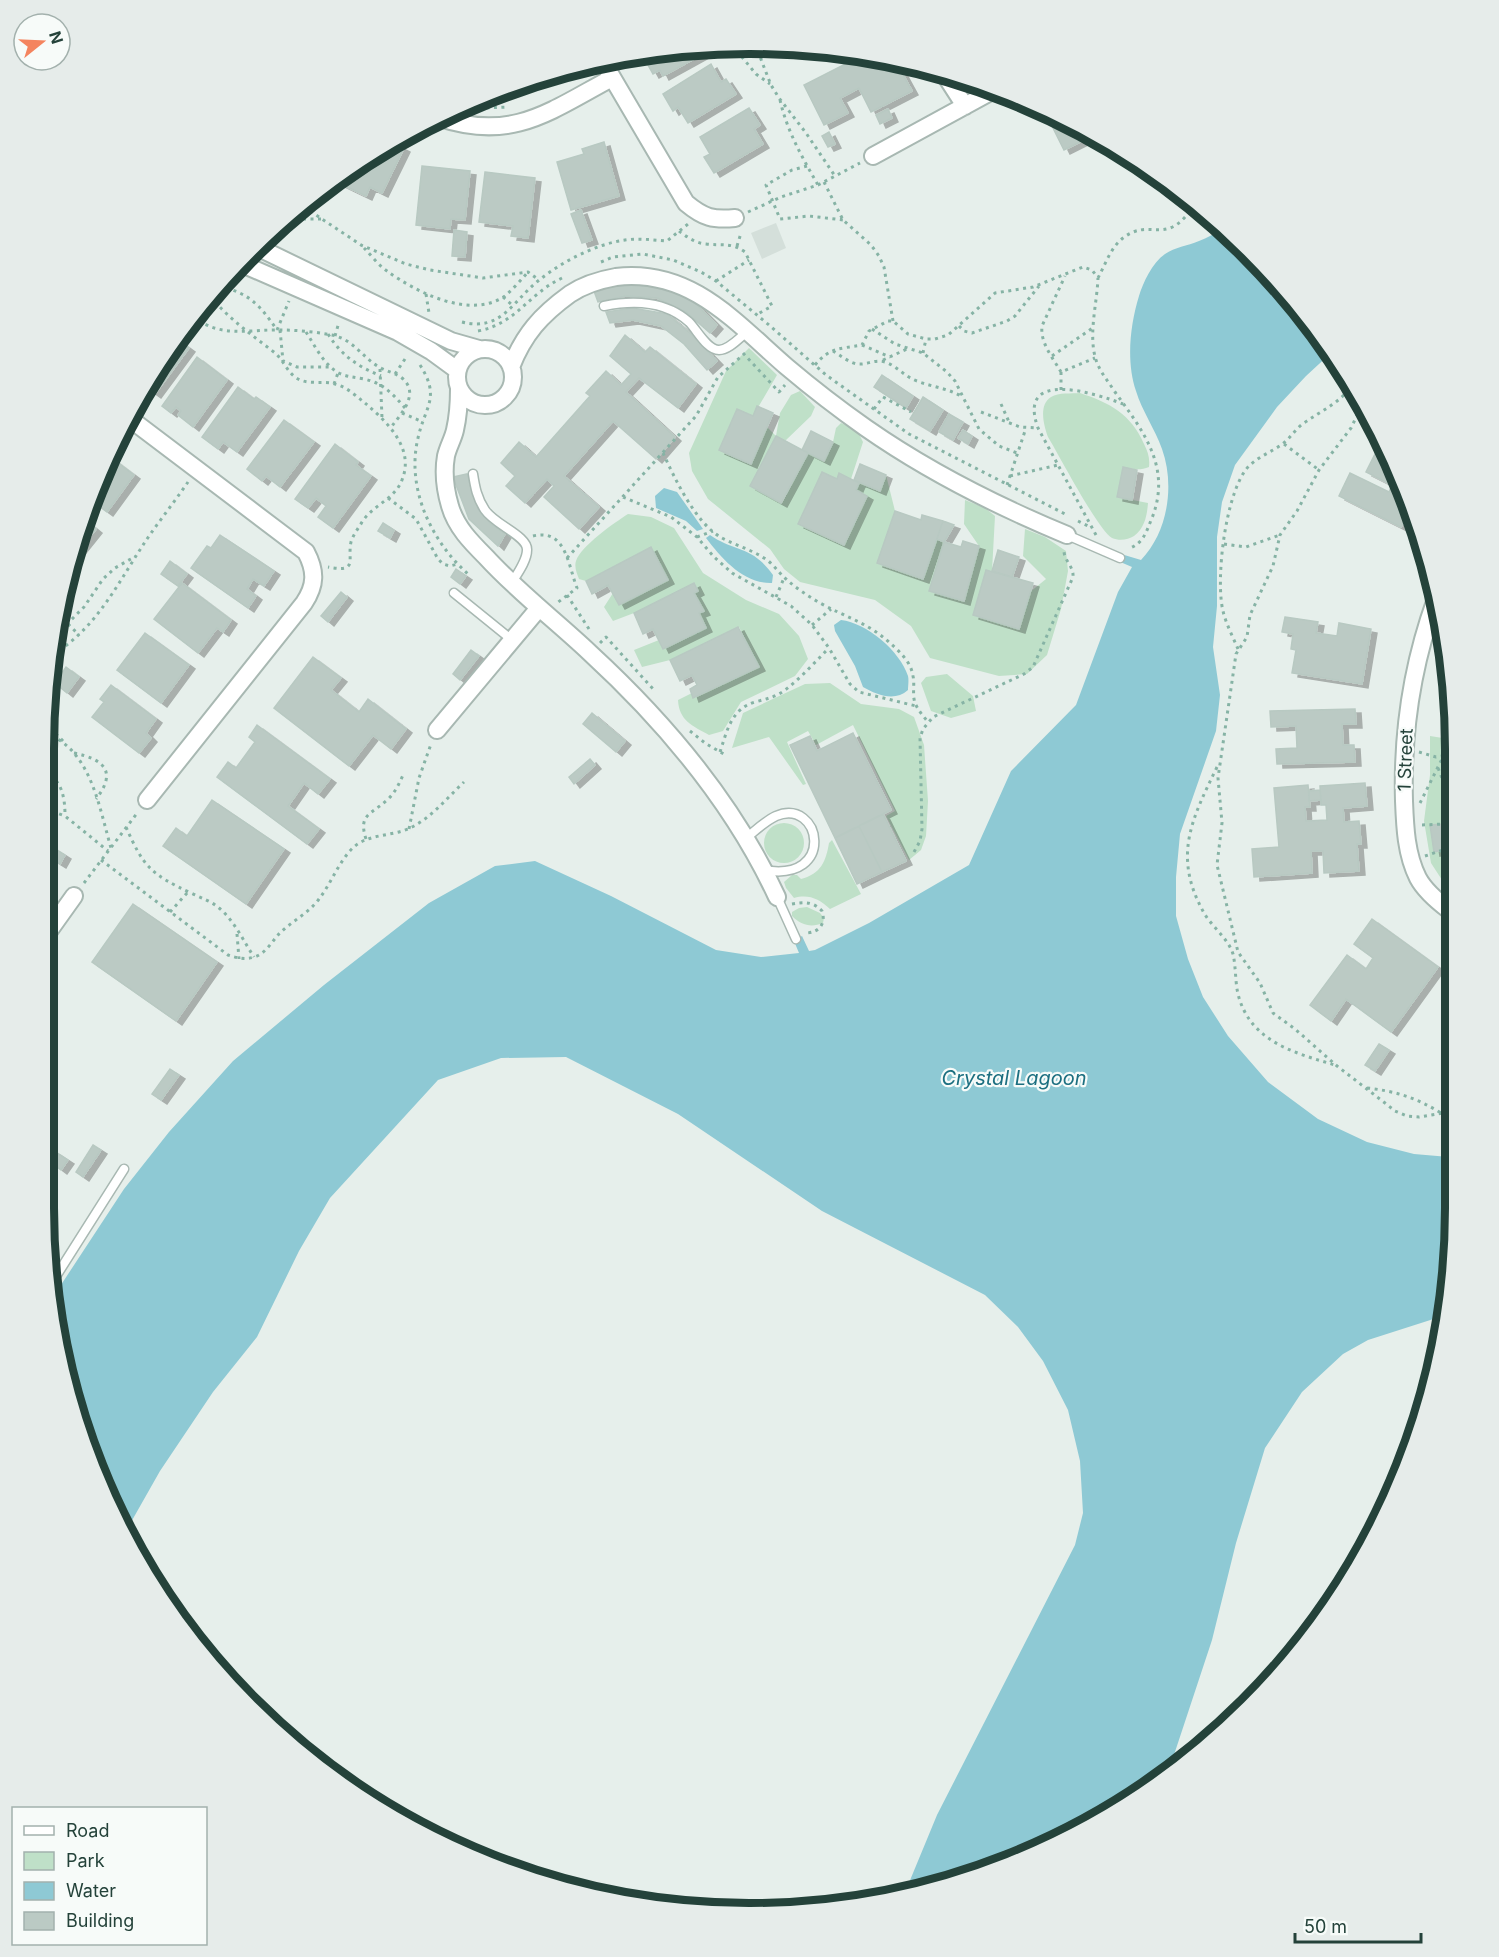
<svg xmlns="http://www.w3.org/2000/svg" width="1499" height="1957" font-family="Inter,sans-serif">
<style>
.built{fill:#d4dfda}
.green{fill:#bfe0c8}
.water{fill:#8ec9d4}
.building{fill:#bbcac4;stroke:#b8c9c2;stroke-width:1.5;filter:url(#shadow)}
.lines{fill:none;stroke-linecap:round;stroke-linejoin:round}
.service-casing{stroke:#a8b8b2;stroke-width:11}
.minor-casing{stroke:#a8b8b2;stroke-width:20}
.path{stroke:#86b3a5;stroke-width:3;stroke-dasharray:3 4.5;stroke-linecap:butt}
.service{stroke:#fff;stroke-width:8}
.minor{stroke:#fff;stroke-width:16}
.labels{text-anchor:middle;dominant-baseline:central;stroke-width:4.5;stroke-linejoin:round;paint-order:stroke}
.street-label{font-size:18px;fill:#24423a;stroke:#f7fbf9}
.water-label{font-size:20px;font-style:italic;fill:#1c6f80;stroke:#f7fbf9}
.rim{fill:none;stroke:#24423a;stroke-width:8}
</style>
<defs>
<filter id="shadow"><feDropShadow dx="6" dy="4" stdDeviation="0" flood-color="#0004"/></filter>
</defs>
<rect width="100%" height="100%" fill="#e6efeb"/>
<!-- built -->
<path class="built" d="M776,223L786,248L762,259L751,233Z"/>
<!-- green -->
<path class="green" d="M749,348L777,375L753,416L737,409L719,450L751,464L767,427L776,436L780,413L791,395L800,391L815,407L811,416L785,441L776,437L750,486L782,503L808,453L824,461L833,442L836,428L841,423L857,430L863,442L851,479L839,474L837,479L822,472L798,524L844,545L867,496L856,490L859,483L880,490L886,475L895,511L877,563L923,579L937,539L944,542L929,591L963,601L979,546L964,524L965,500L985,508L995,516L992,571L986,570L973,615L1019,629L1030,592L1046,579L1023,556L1025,529L1045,537L1066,551L1068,571L1061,609L1047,655L1027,674L999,676L930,658L911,626L875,600L800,582L784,569L770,549L708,499L692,471L689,453L726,371Z
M1080,393C1110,403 1131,414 1144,444C1148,452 1150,458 1149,467C1140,471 1131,469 1123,467L1117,497L1148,503C1147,515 1145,528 1134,536C1128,540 1119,541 1112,538C1098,530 1059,455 1048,437C1044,426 1038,405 1051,397C1059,392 1071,394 1080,393Z
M628,514L651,517L674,528L703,573L746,600L779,614L799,636L808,659L795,676L741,702L723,731L709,735C693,726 679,721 678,700L692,693L694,698L759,667L739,627L670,660L642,667L634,650L659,640L663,649L706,628L699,613L704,611L694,593L698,590L694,583L634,613L613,621L604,607L613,593L619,605L651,547L586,581L579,579C577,574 574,567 576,561C581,546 614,523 628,514Z
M947,674L973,696L976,711L951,718L931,711L921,683L926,677Z
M830,683L861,704L899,709L914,717L924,745L928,801L926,836L921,850L909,860L886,816L895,811L853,725L816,745L808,731L787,742L806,784L803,785L769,737L732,748L743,713L805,684Z
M1430,736L1449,739V883L1442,880L1431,863L1424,821L1430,775Z
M764 843a20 20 0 1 1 40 0a20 20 0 1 1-40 0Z
M832,840L861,894L830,909C819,899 809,894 794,898L786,888L784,882L792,875H797L801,879C821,874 826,861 829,843Z
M807,907L820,913L824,918L823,923C811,928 801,925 792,916V912L799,908Z"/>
<!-- water -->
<path class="water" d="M1223,229L1249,251L1332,352L1306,376L1277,407L1235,465L1222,502L1217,537V606L1213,647L1220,695L1216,731L1180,834L1176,877V916L1188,959L1203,997L1228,1036L1268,1082L1318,1119L1367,1142L1414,1154L1449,1157V1300L1446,1315L1368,1340L1343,1354L1302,1392L1265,1448L1236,1543L1212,1640L1168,1773L1141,1795L976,1876L906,1890L937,1815L1075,1545L1083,1513L1080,1461L1068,1410L1043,1361L1018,1327L985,1295L822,1211L678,1114L566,1057L501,1058L438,1080L330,1198L299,1251L257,1337L213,1392L160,1471L126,1531L68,1391L55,1294L124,1189L169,1132L233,1061L324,985L429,903L495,866L535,861L611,896L716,950L761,957L799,953L794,941L802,936L809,951L815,950L869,923L969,865L1011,771L1076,705L1118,592L1132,567L1118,561L1121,554L1141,560C1168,532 1175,485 1162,449C1155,429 1142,411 1136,391C1126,362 1130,325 1139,296C1143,283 1152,263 1165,254C1175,247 1187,246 1199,241C1207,238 1215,233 1223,229Z
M664,488L677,492L703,529L697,531L686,521L656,508L655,496Z
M710,535C734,552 752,545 773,575L772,583C744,584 722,559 706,538Z
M841,620C867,623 900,651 908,676C909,680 908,686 908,690C895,702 877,695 863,687L855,666L835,631L834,625Z"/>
<!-- building -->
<path class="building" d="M700,48L703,54L663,76L660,70L653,74L648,65L655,61L651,53Z
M863,55L895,60L912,91L871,112L859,88L840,98L848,113L824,125L804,85Z
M711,64L721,82L726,79L736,94L688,123L678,107L673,111L663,94Z
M749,108L760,125L754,129L763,144L714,173L704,157L710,154L700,137Z
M888,109L892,118L880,124L876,115Z
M1044,110L1092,136L1064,150Z
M829,132L835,144L828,147L822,136Z
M604,142L619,196L571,210L557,162L584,154L582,149Z
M394,143L404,148L382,193L370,187L366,196L335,181L358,162Z
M422,166L470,171L465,220L451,219L450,229L416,225Z
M485,172L535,178L528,238L511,236L513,226L479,222Z
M581,210L592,240L582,243L571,214Z
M454,230L467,232L465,257L452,256Z
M624,284L662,287L693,301L717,325L710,333L686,312L657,298L626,296L598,302L594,291Z
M632,308L667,314L692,335L717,361L707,370L684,344L661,326L633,320L610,323L606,312Z
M625,335L645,352L650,347L696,384L678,408L639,378L626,392L675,437L656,459L613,421L564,476L599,507L579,529L544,497L554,486L547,479L525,503L506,486L515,476L501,463L519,442L536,457L590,396L586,393L606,371L621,385L631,374L610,356Z
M177,339L189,348L155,394L147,388Z
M197,357L227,380L193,427L178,415L181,411L176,407L171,413L162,406Z
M882,375L913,396L906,408L874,387Z
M238,387L254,399L256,397L270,407L237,452L223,442L218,449L202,437Z
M923,397L943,410L930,431L910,419Z
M757,406L773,413L751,464L719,450L737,409L753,416Z
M949,414L963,422L953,440L939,432Z
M284,420L314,442L280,487L266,476L262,481L247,469Z
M963,430L972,436L968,444L958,438Z
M811,431L833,442L824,461L802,450Z
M776,436L808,453L781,503L750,486Z
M335,444L358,462L356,465L371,476L333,528L318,517L326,506L316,498L308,508L295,499Z
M1375,454L1387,459L1418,522L1420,531L1403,523L1401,527L1339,496L1350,473L1389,492L1392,485L1366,472Z
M109,456L134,475L107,512L92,501Z
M860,464L886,475L880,491L854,480Z
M1123,467L1137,470L1132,500L1117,497Z
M822,472L837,479L839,473L859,483L856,490L867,496L844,545L798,524Z
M467,474L478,509L491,524L505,534L498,546L469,519L453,477Z
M895,511L921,520L922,515L943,521L923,579L877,563Z
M85,520L96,529L68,564Z
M943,521L954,525L944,542L937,539Z
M383,523L394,530L390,538L378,531Z
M220,535L274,571L264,586L253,579L247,589L256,596L248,608L191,568L207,546L211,548Z
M963,541L979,546L964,601L929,591L944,542L961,547Z
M651,547L668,580L619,605L608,585L592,594L586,581Z
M998,550L1019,557L1012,577L992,571Z
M170,561L187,574L178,586L161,574Z
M456,569L466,576L460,584L451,577Z
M986,570L1033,583L1019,629L973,615Z
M182,583L231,620L223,632L217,628L198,653L154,619Z
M694,583L698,591L694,593L704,611L699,613L706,628L663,649L653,629L643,634L634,613Z
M341,592L347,597L328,622L321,616Z
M1285,617L1318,622L1316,633L1337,636L1339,623L1371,629L1362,684L1292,673L1296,650L1291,649L1293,634L1282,632Z
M738,627L759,667L693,698L690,689L697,685L692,675L680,681L670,660Z
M145,633L189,665L161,703L117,670Z
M471,650L479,656L460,680L453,674Z
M313,657L341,678L331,690L359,712L368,699L406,729L391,749L373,735L349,766L274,708Z
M66,667L79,677L67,693L55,683Z
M111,685L156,719L146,733L151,738L139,753L92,717L104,702L100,699Z
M1355,709L1356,724H1342L1343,745H1354L1355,762L1277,764L1276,749L1297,748L1296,726L1271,727L1270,711Z
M592,713L625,741L616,752L583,724Z
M257,725L330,779L318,794L304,783L288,806L319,829L307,844L217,777L228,762L236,768L255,742L249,737Z
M853,733L891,810L835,838L790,745L810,736L817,751Z
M590,759L595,765L574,784L569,777Z
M1365,783L1367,806L1343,808L1344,822L1359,821L1361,844H1357L1359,871L1324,873L1323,851H1311L1312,873L1254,877L1252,849L1279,847L1274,788L1308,785L1310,807H1305L1306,821L1327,820L1326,805H1321L1320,786Z
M1320,790L1321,800L1309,801V791Z
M212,800L284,849L246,904L163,846L176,828L187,836Z
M883,814L906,861L882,872L859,826Z
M1444,824L1446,838L1441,839L1443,850L1434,852L1430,825Z
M859,826L882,872L857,884L835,838Z
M57,850L65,855L60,864L52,859Z
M133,904L217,962L176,1021L92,962Z
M1372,919L1438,967L1391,1032L1346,999L1331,1021L1310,1005L1347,955L1366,969L1373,958L1354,944Z
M1379,1044L1389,1050L1375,1071L1365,1065Z
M170,1069L179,1075L161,1100L152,1094Z
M93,1145L101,1150L83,1177L76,1172Z
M54,1151L68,1160L61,1170L48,1160Z"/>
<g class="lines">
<defs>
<path id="service" d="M1156,174C1162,189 1171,197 1187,199
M604,306C633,300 666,301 689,322C697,330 707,350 719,350C729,350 739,338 747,332
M473,474C475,487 477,498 485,510C495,525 528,536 527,550C527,561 517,574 511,584
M1067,535L1120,558
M454,593L512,640
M746,838C755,831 765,821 776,816C821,797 837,883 764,870
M777,897L796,939
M53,1281L124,1169"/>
<path id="minor" d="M602,60L686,203C704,218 713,220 735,218
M945,75L965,106
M440,118C513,142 550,111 612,78
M873,156L994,90
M255,246L451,341L479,349
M240,263L398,332L431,351L457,370
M457 377a28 28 0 1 1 56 0a28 28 0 1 1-56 0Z
M511,367C524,334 541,315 570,294C585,284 599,280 616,277C691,268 736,323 787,367C813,389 839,409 866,428C929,472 997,506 1067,535
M459,389C459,403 458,417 455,430C453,439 448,447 446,456C443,473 445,489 450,506C456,527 471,542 486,557C518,592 555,620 590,653C665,722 734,804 777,897
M129,418L306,552C316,571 316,585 304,603L147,800
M1436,599C1412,665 1402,732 1404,801C1405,827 1406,854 1418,878C1425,891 1437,901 1449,910
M437,730L539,608
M44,938L74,896"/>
</defs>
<!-- service casing -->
<use href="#service" class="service-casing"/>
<!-- minor casing -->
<use href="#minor" class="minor-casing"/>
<!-- path -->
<path class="path" d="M755,44L771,85L779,98L806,133L835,176
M732,45L756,74L770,84
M480,97L485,108
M780,100C787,131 802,157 818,185
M464,106L485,108L508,107
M807,166L792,170L766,185L780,219L809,216L843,220
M824,182L843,220L871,245L879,256L884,267L893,321
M304,207L361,245L406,264L430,270L483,278L528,272L539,280
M748,212L781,197L818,185L860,163
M288,219H322
M679,231C687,237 695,243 706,244C722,246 731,242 745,252L772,306L756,315
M737,246L741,233
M364,248C371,255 378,265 387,271C416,292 470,320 505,296C513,289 521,280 528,272
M601,262L613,257L643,254L673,260L701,272L716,281L769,325L826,375L909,434L1067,515
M1098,278C1105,265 1111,247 1123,238C1150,217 1164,246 1190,211
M716,281L749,260
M219,286C249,293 260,305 277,330
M426,294L429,313
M210,296C229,319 252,335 275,353C283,360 287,371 295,377C307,386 322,380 335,384C347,387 356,396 365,403C387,422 415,448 402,480C395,499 373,505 362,522C358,529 353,535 351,542C347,560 359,573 328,567
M503,297L512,305
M193,316C220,339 249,329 281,330C298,330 316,332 332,335C355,340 363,359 381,368C388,372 396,373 402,378C420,393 402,413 392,426
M462,322C501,332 512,302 538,281C561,262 596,244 625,240C639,238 653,240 667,241L688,224
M959,326L964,331L972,333L1007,321L1015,316L1039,286
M872,329L895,344L923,353L947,372L955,381L979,429L999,446L1017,453
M277,330L289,301
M280,330L283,361L297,367H331
M478,331C516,324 528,294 562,278
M306,332C315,346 323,363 337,372C346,377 354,377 364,379C383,383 393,394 405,408
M328,334C342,356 357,366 381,376
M335,336L339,322
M862,345L890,357
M833,351C840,355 849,363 858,364C867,365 875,359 885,362C897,366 905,377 917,381C932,387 947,388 961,396
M743,353L779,392L785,385
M923,353L926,339
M1052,356L1094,327
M883,360L907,349
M420,365C441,398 425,406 418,438C406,488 431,541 468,574
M815,365C830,347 840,349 862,345L869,331L888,321H893L908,334L926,339H935L948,335L995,293L1033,287L1083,267L1092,270L1098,278C1097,304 1088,335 1096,360C1100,372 1108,381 1115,392C1143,431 1172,467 1152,518C1146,532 1144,543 1128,549
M380,369L382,418
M1061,372C1053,358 1040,343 1042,326L1065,276
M395,374L407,356
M334,384L338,373
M1061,390V372L1095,358
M1001,404L1009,422
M1361,407L1351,428L1319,470L1297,511L1280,535L1273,566L1250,615L1247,637L1236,654L1218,778L1222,823L1217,865L1238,952L1260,983L1273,1013L1295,1029L1337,1066L1385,1103L1395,1111L1407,1116L1419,1117L1449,1112
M874,409L883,397L911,412
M981,412L1020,427L1038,428
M402,413L423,422
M1284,444L1319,470
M663,453C675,479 696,524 722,538C737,546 753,550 767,560C774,565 779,573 786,579C796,588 808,596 820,603C845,617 867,622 890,643C900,652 911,662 913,676C915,685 912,694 915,703C918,710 923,716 928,722
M1010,476L1058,465
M1007,485L1026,428
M623,497L671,517L697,537L714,557L732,573L791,606L812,625L829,648L850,684L859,692L916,706
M388,498L416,519L438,559L443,564L450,566L458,564
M1078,521L1092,528
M1096,535L1038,428C1016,368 1095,393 1123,404
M533,536C566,528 568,565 577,588L557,603
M697,537L713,531
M1224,544L1246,547L1280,535
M567,558L696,416L718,377L744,354
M567,595L589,629
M776,597L784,578
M68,624L79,635
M812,625L831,609
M56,635L84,607L103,579L115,568L136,556
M600,643L606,637L654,690
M1238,649C1233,637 1226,624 1223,611C1215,579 1226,487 1250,465C1260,456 1271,452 1281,445C1290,439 1295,429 1304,423C1321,411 1338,404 1351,387
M53,654C97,629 120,579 147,539C160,520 175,501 188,482
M45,723L63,741
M690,731L705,743L727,756
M45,733C91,749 99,807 111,848
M720,752C727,731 731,709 755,702C766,699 776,697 785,690C801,678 815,662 829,648
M1419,752L1436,757L1449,755
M74,753C103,759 118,771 96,799
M1217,767C1192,819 1172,856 1204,913C1212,927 1228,938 1233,954C1236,967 1235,981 1238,994C1250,1042 1295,1053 1335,1065
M1438,768L1449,796
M45,771C62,781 65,797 65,816
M1420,803L1443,757
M45,809L65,816L108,851
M1422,825L1444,824
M126,827C144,868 151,874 191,893C201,898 211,901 219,908C234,920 244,942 254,957
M409,829L419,778L431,744
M366,839C358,814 371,815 387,800C395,793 399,784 403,775
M1449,848C1445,832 1441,814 1449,798
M914,852L920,841L922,829L920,738L923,729L933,717L1024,674L1033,667L1073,577C1074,566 1063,560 1064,549
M1425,856L1449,848
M101,860L228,955C237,958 245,960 254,957C265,954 271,943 278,935C290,922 308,914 319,899C330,885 337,866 349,852C365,832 391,838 412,827C432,817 447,798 464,782
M84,883L138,812
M792,904C803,902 813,901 822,911C826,923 820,932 807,933
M170,912L188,892
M237,934L239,959
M1367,1088C1395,1091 1417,1098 1441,1113"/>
<!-- service -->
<use href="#service" class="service"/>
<!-- minor -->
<use href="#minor" class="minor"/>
</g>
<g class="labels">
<!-- street labels -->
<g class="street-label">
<text transform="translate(1405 760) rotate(-88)">1 Street</text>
</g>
<!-- water labels -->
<g class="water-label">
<text x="1014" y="1078">Crystal Lagoon</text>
</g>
</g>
<!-- crop -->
<path d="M0 0H1499V1957H0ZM749 54H750A695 695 0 0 1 1445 749V1208A695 695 0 0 1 750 1903H749A695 695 0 0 1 54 1208V749A695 695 0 0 1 749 54Z" fill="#e6ecea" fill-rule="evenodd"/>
<path class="rim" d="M749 54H750A695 695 0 0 1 1445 749V1208A695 695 0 0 1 750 1903H749A695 695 0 0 1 54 1208V749A695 695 0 0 1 749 54Z"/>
<!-- legend -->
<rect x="12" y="1807" width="195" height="138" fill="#f7fbf9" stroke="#a3b1ad" stroke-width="1.5"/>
<rect x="24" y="1826" width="30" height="9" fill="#ffffff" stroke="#a3b1ad" stroke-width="1.5"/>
<text x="66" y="1837" font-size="18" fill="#24423a">Road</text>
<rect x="24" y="1852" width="30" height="18" fill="#bfe0c8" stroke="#a3b1ad" stroke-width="1.5"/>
<text x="66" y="1867" font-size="18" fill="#24423a">Park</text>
<rect x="24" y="1882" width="30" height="18" fill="#8ec9d4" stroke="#a3b1ad" stroke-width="1.5"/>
<text x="66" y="1897" font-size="18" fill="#24423a">Water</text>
<rect x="24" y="1912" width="30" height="18" fill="#bbcac4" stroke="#a3b1ad" stroke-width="1.5"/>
<text x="66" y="1927" font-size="18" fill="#24423a">Building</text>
<!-- north arrow -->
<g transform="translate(42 42) rotate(72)"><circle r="28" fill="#f7fbf9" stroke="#a3b1ad" stroke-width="1.5"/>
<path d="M0-4.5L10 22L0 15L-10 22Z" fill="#f4845f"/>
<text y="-9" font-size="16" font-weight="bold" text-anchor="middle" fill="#24423a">N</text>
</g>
<!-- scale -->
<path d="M1295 1933v9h126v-9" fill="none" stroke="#24423a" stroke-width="3"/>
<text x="1304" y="1933" font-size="18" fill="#24423a" stroke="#f7fbf9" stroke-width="4.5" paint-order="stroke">50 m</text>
</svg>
